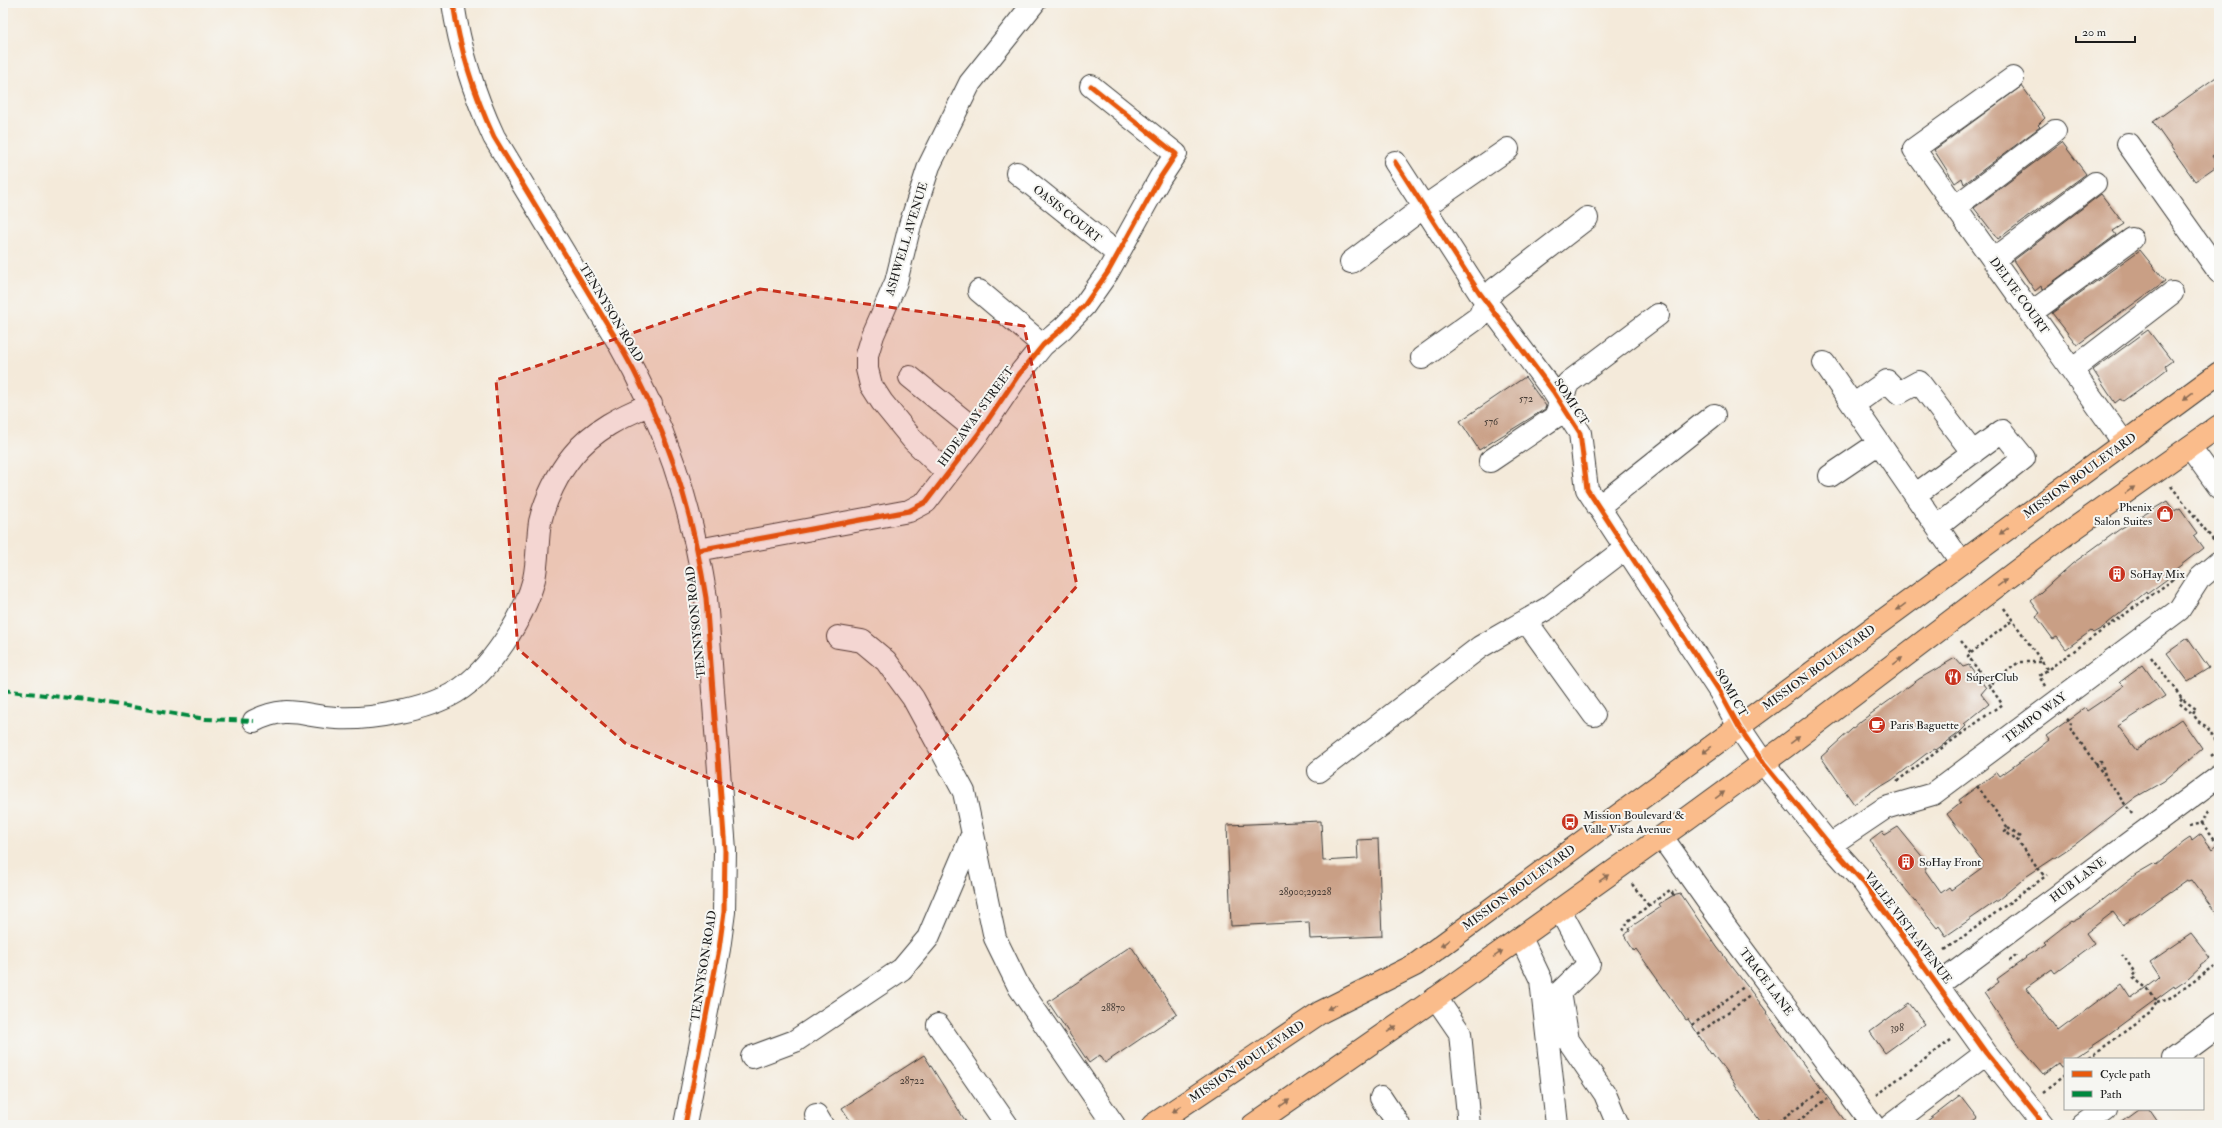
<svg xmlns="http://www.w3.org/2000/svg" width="2222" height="1128" font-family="'IM FELL Double Pica',serif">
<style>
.building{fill:#c99f85}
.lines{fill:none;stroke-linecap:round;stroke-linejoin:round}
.minor-casing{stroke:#3c3b38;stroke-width:24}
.major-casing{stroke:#3c3b38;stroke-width:24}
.path{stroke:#3c3b38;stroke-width:2.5;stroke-dasharray:3 3;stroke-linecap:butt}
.minor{stroke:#fff;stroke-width:22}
.major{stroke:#fabc8b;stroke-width:22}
.quiet{stroke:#00873e;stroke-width:4;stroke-dasharray:8 4;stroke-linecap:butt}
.cycleway-casing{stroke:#f6f6f2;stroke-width:8}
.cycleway{stroke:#e8590c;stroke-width:5}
.oneway{fill:#8b6c54}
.marked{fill:#c8321e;fill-opacity:0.2;stroke:#c8321e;stroke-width:3;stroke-dasharray:8 5;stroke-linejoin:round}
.labels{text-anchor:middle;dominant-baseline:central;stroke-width:4;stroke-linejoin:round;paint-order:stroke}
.number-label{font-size:10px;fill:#473d36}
.street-label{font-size:12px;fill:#1c1c1c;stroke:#f6f6f2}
.poi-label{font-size:12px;fill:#1c1c1c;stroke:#f6f6f2;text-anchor:start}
</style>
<rect width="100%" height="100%" fill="#f6f6f2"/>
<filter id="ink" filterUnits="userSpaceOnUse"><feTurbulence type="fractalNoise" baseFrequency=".025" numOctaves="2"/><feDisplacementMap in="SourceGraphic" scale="8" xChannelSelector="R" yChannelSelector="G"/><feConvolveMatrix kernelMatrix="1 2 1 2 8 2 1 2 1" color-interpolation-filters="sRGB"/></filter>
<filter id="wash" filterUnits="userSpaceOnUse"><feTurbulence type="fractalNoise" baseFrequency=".012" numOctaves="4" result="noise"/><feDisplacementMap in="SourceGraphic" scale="16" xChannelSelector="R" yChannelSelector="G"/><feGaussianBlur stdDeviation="0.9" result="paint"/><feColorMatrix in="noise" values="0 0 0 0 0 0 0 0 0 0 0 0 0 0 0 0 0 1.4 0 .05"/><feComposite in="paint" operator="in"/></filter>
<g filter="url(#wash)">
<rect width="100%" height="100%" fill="#f4eada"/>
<g id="blocks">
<!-- building -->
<path class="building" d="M2219,75V151L2212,156L2218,165L2195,181L2153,122Z
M2022,86L2045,118L2038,125L2040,127L1964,184L1962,178L1955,183L1934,150Z
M2062,142L2086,174L1998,239L1974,208Z
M2101,194L2124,224L2113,231L2116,235L2042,290L2041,286L2035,291L2014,260Z
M2140,250L2165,281L2077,345L2052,313Z
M2148,330L2172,361L2165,366L2167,369L2158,376L2123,401L2120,399L2115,403L2093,370Z
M1525,377L1546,406L1545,409L1479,450L1460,421Z
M2167,501L2174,511L2180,508L2198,533L2194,536L2203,548L2176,569V571L2170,577L2147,594L2146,592L2102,628L2093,633L2091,631L2066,649L2057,637L2053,639L2036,616L2040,613L2031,601L2072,564L2120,529Z
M2188,638L2209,668L2188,681L2167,653Z
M1955,658L1963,667L1969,665L1986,688L1981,694L1989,704L1964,724L1966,726L1959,733L1936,750L1935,749L1926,754L1892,780L1882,786L1881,785L1854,804L1821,757L1861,721L1919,679Z
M2143,665L2165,696L2118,726L2136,750L2181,719L2202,749L2164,781L2136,797L2077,843L2027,876L1998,900L1946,936L1939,926L1937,928L1894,875L1870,841L1882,832L1885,835L1898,827L1929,865L1924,869L1941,893L1949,887L1951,890L1983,867L1980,864L1983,862L1947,814L1961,803L1959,800L1997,772L2000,776L2035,751L2049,740L2046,736L2085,708L2087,711L2124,686L2120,682Z
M1321,821L1323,861L1358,859L1357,840L1378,839L1382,936L1310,939L1309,922L1231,926L1227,825Z
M2201,834L2212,849L2219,843V917L2192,880L2189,881L2187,880L2123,925L2113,912L2086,933L2094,944L2055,973L2052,969L2026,988L2058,1031L2121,984L2131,999L2157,980L2160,977L2150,962L2191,934L2210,958L2200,966L2201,967L2187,980L2175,988L2174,986L2106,1036L2071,1059H2065V1064L2061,1066L2059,1063L2044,1074L2020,1046L1984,993L1999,982L1997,979L2026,958L2025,957L2046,944L2044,942L2071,921L2072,922L2080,918L2136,874L2155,863L2156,864L2184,842L2190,838L2192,841Z
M1681,894L1717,947L1767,1012L1766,1013L1848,1125H1772L1768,1119L1762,1124L1725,1070L1712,1053L1711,1054L1688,1019L1686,1020L1636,949L1634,951L1624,935L1630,931L1629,928L1661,907L1659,904L1672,896Z
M1131,946L1177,1014L1105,1063L1100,1055L1089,1063L1048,1002Z
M1909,1003L1925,1024L1885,1053L1870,1032Z
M924,1055L968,1125H853L842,1108Z
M1960,1096L1977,1118L1967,1125H1922Z
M2138,1109H2149L2160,1125H2116Z"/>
</g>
</g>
<g filter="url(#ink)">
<use href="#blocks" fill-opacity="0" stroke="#3c3b38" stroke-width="1"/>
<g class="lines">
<defs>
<path id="minor" d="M453,3C460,50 474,94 494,137L617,340C665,423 691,503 706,598L725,850L724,912L719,949L685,1125
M2013,78L1914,149L2124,443
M2128,144L2219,272
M1395,162L1479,292L1553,391L1580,433L1587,489L1720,692L1739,727L1764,764L1830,845L1864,883L1986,1053L2044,1125
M1017,173L1118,254
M1955,207L2055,131
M1993,260L2095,183
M1351,262L1424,207L1508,149
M979,291L1043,345
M2031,313L2132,239
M1422,358L1479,317L1486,301L1495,289L1587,218
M1824,363L1915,495
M2072,370L2172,293
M910,377L979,433
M1853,405L1887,381L1899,393L1919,382L1973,453
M2190,447L2219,487
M1490,461L1555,417L1568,383L1658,315
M947,473L913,440L882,402L871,385L867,369V355L873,335L896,282L910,225L929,166L970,83L1034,3
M1830,476L1879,443
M1598,507L1714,415
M1937,527L2024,458L2002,431L1915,495L1961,562
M698,550L909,511L926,502L979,433L1017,377L1043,345L1063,328L1084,306L1108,272L1160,178L1176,154L1091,86
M1526,621L1594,715
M838,637L862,641L886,661L913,698L964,792L995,938L1019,987L1114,1125
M254,721C288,704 301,716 336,718C371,720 426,710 456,692C490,671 524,618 534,579C538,561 537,541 540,522C545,500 558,473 573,455C593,430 622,416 651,404
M1319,771L1480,647L1548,608L1626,548
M1662,837L1725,926L1873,1125
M1830,845L1885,808L1933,794L2179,610L2199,579L2219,562
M1560,910L1589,964L1560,992L1568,1040L1605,1094L1618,1125
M1521,938L1541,980L1557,1125
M1938,985L2219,776
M1436,998L1460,1033L1469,1125
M938,1025L1007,1125
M752,1057L795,1041L902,969L928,938L972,835
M2173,1059L2219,1025
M1381,1098L1399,1125
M816,1115L822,1125
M1891,1125L1986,1053
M2083,1125L2105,1109"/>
<path id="major" d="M1153,1125L1321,1012L1415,965L2219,373
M1253,1125L1436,998L1688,818L1785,747L2051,545L2219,426"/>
</defs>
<!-- minor casing -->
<use href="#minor" class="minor-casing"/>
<!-- major casing -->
<use href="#major" class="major-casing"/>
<!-- path -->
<path class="path" d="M2171,486L2214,541L2213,543
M2004,608L2047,669
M1961,641L1971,653L1968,656L1989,685
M1971,653L2013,620
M2151,657L2182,699L2196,709L2193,714L2198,721L2207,727L2219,745
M2045,686L2039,676L2174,579V576L2176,574
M2182,699L2179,703L2193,714
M2067,718L2071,722L2070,728L2096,764L2101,762L2106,778L2132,814
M2211,756L2219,750
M2096,764L2104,775
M1897,781L2002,704L1989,685L2019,662H2043
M1977,786L2008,828L2005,831L2017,841
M2202,823L2219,846
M2189,826L2202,823L2208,811
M2008,828L2020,837L2017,841L2045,877
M1632,884L1649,906
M1623,931L1628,921L1670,890L1673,894L1676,891
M1945,950L2047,875
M2009,960H2012L2017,954
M2157,1002L2172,997L2219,963
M1692,1025L1745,986
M1698,1034L1751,995
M2083,1059L2101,1049L2150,1013L2157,1002L2148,989L2132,977L2135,973L2122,954
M2043,1091L2065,1075
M1876,1095L1951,1040
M1774,1125L1822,1090
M1793,1125L1827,1099"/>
<!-- minor -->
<use href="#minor" class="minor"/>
<!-- major -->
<use href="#major" class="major"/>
<!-- quiet -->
<path class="quiet" d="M3,690L102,702L205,719L254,721"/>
<defs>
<path id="cycleway" d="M453,3C460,50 474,94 494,137L617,340C665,423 691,503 706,598L725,850L724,912L719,949L685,1125
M1395,162L1479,292L1553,391L1580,433L1587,489L1720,692L1739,727L1764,764L1830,845L1864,883L1986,1053L2044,1125
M698,550L909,511L926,502L979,433L1017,377L1043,345L1063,328L1084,306L1108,272L1160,178L1176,154L1091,86"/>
</defs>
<!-- cycleway casing -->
<use href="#cycleway" class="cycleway-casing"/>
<!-- cycleway -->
<use href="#cycleway" class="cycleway"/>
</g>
<!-- one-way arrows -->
<defs><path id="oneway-solid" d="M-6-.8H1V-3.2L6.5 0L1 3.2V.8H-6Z"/></defs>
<g class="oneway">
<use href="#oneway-solid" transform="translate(2188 396) rotate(143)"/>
<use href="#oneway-solid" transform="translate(2130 490) rotate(-35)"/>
<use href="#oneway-solid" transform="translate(2004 531) rotate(144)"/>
<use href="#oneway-solid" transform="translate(2002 583) rotate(-37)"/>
<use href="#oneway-solid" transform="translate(1901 607) rotate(144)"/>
<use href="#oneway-solid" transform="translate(1898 661) rotate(-37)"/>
<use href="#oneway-solid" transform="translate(1795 740) rotate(-37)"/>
<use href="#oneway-solid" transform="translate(1707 750) rotate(144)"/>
<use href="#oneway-solid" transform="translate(1720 795) rotate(-36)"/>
<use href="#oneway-solid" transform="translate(1604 878) rotate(-35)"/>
<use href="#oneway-solid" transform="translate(1445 943) rotate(144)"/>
<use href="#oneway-solid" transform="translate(1498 954) rotate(-35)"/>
<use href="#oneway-solid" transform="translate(1332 1007) rotate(154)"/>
<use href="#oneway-solid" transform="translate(1392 1029) rotate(-35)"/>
<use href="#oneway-solid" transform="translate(1285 1103) rotate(-35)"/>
<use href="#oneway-solid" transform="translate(1177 1109) rotate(146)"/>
</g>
</g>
<!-- marked area -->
<path class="marked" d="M760,289L1024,326L1077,586L856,840L625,743L518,649L496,380Z"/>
<!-- icons -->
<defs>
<symbol id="shop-disc" viewBox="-11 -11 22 22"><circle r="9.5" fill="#c8321e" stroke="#f6f6f2"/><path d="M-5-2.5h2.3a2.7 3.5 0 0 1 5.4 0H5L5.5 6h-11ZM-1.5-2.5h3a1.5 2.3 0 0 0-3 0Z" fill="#fff"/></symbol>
<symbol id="building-disc" viewBox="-11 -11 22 22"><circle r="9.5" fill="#c8321e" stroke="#f6f6f2"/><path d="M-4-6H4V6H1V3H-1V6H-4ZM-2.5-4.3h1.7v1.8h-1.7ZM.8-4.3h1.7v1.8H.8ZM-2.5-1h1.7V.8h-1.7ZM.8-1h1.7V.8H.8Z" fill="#fff"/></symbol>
<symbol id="restaurant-disc" viewBox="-11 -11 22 22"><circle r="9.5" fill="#c8321e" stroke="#f6f6f2"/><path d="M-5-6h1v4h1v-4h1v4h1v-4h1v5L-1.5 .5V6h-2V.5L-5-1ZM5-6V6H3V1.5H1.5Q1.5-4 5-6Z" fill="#fff"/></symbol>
<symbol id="cafe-disc" viewBox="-11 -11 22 22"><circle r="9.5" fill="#c8321e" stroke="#f6f6f2"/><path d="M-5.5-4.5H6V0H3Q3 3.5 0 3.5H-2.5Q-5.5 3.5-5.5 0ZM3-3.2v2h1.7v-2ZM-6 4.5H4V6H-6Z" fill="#fff"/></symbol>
<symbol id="bus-disc" viewBox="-11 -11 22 22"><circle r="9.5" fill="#c8321e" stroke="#f6f6f2"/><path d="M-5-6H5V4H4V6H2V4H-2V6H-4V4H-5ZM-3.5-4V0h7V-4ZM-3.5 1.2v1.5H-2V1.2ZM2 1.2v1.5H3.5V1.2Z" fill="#fff"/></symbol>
</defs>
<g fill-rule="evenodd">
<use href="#shop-disc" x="2155" y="504" width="20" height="20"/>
<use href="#building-disc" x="2107" y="564" width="20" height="20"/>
<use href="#restaurant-disc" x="1943" y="667" width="20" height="20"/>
<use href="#cafe-disc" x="1867" y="715" width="20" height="20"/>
<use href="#bus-disc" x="1560" y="812" width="20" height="20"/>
<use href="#building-disc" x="1896" y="852" width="20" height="20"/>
</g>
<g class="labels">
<!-- number labels -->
<g class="number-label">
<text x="1526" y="399">572</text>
<text x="1491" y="422">576</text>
<text x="1305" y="892">28900;29228</text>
<text x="1113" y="1008">28870</text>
<text x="1897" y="1028">398</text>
<text x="912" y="1081">28722</text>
</g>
<!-- street labels -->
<g class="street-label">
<text transform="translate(1067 214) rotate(39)">OASIS COURT</text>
<text transform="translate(907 239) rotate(-73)">ASHWELL AVENUE</text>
<text transform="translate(2019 296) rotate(54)">DELVE COURT</text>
<text transform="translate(611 313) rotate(59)">TENNYSON ROAD</text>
<text transform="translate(1571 402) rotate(57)">SOMI CT</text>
<text transform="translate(976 417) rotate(-54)">HIDEAWAY STREET</text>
<text transform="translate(2080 476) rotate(-36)">MISSION BOULEVARD</text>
<text transform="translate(696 622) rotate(-96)">TENNYSON ROAD</text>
<text transform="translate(1819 668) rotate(-36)">MISSION BOULEVARD</text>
<text transform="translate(1731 693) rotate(60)">SOMI CT</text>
<text transform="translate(2035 718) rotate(-37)">TEMPO WAY</text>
<text transform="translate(2078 880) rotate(-37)">HUB LANE</text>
<text transform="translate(1519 888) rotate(-36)">MISSION BOULEVARD</text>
<text transform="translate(1908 928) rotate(53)">VALLE VISTA AVENUE</text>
<text transform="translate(704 966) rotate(-81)">TENNYSON ROAD</text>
<text transform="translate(1766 982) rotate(53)">TRACE LANE</text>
<text transform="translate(1247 1062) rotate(-34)">MISSION BOULEVARD</text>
</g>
<!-- poi labels -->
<g class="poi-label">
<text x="2152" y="507" text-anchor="end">Phenix<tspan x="2152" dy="14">Salon Suites</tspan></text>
<text x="2130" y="574">SoHay Mix</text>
<text x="1966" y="677">SúperClub</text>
<text x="1890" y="725">Paris Baguette</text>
<text x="1583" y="815">Mission Boulevard &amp;<tspan x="1583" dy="14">Valle Vista Avenue</tspan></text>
<text x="1919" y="862">SoHay Front</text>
</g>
</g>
<!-- margin -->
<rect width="2222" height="1128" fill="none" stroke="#f6f6f2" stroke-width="16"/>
<!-- legend -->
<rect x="2064" y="1058" width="140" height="52" fill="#f6f6f2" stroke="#9f9f9c"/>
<rect x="2072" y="1071" width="20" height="6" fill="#e8590c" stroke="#9f9f9c"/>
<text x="2100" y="1078" font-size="12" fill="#1c1c1c">Cycle path</text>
<rect x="2072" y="1091" width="20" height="6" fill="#00873e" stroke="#9f9f9c"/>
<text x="2100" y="1098" font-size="12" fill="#1c1c1c">Path</text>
<!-- scale -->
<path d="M2076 36v6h59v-6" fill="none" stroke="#1c1c1c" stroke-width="2"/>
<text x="2082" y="36" font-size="12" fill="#1c1c1c" stroke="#f6f6f2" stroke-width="3" paint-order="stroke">20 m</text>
</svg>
